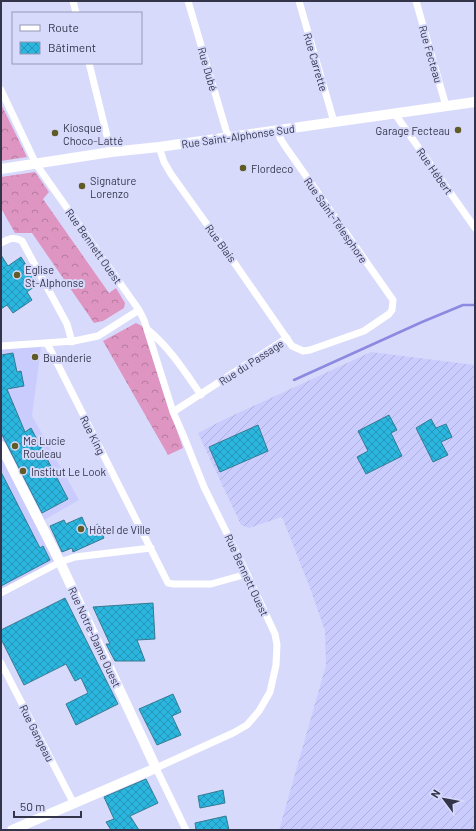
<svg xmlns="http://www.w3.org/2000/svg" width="476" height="831" font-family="Barlow,sans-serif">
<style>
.built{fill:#caccfe}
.industrial{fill:url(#industrial-furrows)}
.forest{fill:url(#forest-crowns)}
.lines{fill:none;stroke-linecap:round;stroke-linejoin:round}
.stream{stroke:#8b8ae0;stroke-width:2.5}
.building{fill:url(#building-cross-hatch);stroke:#367a90}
.street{stroke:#fff;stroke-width:7}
.secondary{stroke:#fff;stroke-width:10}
.poi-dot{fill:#615b27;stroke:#d8dafc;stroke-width:1.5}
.labels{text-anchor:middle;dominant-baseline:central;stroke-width:4;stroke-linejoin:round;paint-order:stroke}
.street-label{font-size:11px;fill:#33344a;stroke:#d8dafc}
.poi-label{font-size:11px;fill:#33344a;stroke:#d8dafc;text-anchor:start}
</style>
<defs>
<pattern id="industrial-furrows" width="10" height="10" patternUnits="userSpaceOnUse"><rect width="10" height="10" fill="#caccfe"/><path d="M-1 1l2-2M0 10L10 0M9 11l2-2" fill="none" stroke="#aeb0db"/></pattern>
<pattern id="forest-crowns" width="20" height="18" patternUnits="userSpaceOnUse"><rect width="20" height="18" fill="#de95c1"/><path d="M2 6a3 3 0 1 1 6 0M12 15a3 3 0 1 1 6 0" fill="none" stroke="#b57a9f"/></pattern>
<pattern id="building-cross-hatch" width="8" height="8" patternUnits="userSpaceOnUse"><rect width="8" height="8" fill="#2bb6df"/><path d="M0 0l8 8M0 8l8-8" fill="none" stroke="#2595b7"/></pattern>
</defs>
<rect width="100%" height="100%" fill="#d8dafc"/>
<!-- built -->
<path class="built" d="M41,347L32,416L79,500L44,520L63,556L1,591V350Z"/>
<!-- industrial -->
<path class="industrial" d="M371,352L475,365V830H279L326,665L325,631L310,588L282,517L249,528L241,525L198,433L225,419Z"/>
<!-- forest -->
<path class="forest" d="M1,104L27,157L1,161Z
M35,172L49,192L43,199L109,293L116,288L125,303L124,308L103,321L94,323L32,233H15L1,208V177Z
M136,323L144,327L162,388L183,448L168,455L103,341Z"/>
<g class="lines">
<!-- stream -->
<path class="stream" d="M294,380L422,322L463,305H475"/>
</g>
<!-- building -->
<path class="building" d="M1,255L8,266L21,257L38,284L27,292L32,300L13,313L7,305L1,309Z
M13,353L17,372L21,371L24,386L7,389L25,432L31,428L68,499L42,513L1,433V355Z
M389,415L397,430L391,433L402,456L366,474L357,457L368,451L358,431Z
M431,419L436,428L446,424L452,437L441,442L448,455L433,462L416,428Z
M258,425L268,451L220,472L209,447Z
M1,472L40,548L43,546L50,560L1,586Z
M82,517L87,529L98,524L104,538L73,552L72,548L62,552L50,526L64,520L66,524Z
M65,598L118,704L76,725L66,704L88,693L81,678L75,681L66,664L24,685L1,639V630Z
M153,603L155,639L137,640L145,661H115L106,644H110L93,607Z
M173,694L181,712L172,716L181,735L157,745L139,709Z
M146,779L158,803L130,816L139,830H111L106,822L114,819L104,797Z
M223,790L225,803L200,808L198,796Z
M226,816L229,830H196L195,823Z"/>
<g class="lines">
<!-- street -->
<path class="street" d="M73,1L76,13
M188,1L228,137
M299,1L334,122
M416,1L446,106
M89,63L111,152
M1,90L36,164L139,310L144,320L173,412L184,437L204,487L247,574L275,634L277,645L276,665L270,692L259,711L247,725L233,733L156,768L186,830
M395,114L475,228
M159,147L164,162L171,174L231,258L292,346L303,351L310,350L364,331L389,314L392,310L393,300L285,146L280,138L279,130
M1,243C9,239 14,236 22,241L67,324L72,342
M148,330C170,348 185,372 201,395
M47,343L168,583L174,584H211L247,574
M1,346L74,341L98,336L139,310
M173,412L287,338
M1,593L60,562L75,557L151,548
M1,663L74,804"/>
<!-- secondary -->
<path class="secondary" d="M1,169L111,152L159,147L475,102
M1,446L60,562L156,768L12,830"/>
</g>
<!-- markers -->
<g class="poi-dot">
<circle cx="458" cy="130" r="4"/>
<circle cx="55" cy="133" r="4"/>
<circle cx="243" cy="168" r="4"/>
<circle cx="82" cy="186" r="4"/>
<circle cx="17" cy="275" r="4"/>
<circle cx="35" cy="357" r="4"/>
<circle cx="15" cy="446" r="4"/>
<circle cx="23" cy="471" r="4"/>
<circle cx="81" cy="529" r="4"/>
</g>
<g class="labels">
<!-- street labels -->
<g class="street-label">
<text transform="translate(431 54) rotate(74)">Rue Fecteau</text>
<text transform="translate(316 62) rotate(74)">Rue Carrette</text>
<text transform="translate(208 69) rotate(74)">Rue Dubé</text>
<text transform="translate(238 136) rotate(-8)">Rue Saint-Alphonse Sud</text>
<text transform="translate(435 171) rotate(55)">Rue Hébert</text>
<text transform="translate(336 220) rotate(55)">Rue Saint-Télesphore</text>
<text transform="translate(221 243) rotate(54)">Rue Blais</text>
<text transform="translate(94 246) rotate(55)">Rue Bennett Ouest</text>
<text transform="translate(251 362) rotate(-33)">Rue du Passage</text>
<text transform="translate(93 435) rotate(63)">Rue King</text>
<text transform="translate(247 575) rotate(65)">Rue Bennett Ouest</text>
<text transform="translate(95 637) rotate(65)">Rue Notre-Dame Ouest</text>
<text transform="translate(37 733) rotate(63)">Rue Gangeau</text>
</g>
<!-- poi labels -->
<g class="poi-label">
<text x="63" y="127">Kiosque<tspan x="63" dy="13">Choco-Latté</tspan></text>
<text x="450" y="130" text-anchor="end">Garage Fecteau</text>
<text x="251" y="168">Flordeco</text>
<text x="90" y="180">Signature<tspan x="90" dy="13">Lorenzo</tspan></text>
<text x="25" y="269">Eglise<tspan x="25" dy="13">St-Alphonse</tspan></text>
<text x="43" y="357">Buanderie</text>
<text x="23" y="440">Me Lucie<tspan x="23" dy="13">Rouleau</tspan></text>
<text x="31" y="471">Institut Le Look</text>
<text x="89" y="529">Hôtel de Ville</text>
</g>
</g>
<!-- border -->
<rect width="476" height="831" fill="none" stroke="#33344a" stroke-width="4"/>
<!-- legend -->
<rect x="12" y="12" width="130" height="52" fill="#d8dafc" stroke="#9698b5"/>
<rect x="20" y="25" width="20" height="6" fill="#ffffff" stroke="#9698b5"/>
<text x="48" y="32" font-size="12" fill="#33344a">Route</text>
<rect x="20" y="42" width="20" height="12" fill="url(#building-cross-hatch)" stroke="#9698b5"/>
<text x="48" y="52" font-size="12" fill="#33344a">Bâtiment</text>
<!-- north arrow -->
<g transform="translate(444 799) rotate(302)" stroke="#d8dafc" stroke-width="3" paint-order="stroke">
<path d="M0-3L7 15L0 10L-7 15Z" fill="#33344a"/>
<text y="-6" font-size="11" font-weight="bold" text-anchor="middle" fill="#33344a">N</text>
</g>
<!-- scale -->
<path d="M14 811v6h67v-6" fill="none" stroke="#33344a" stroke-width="2"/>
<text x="20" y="811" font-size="12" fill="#33344a" stroke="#d8dafc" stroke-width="3" paint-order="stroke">50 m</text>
</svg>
